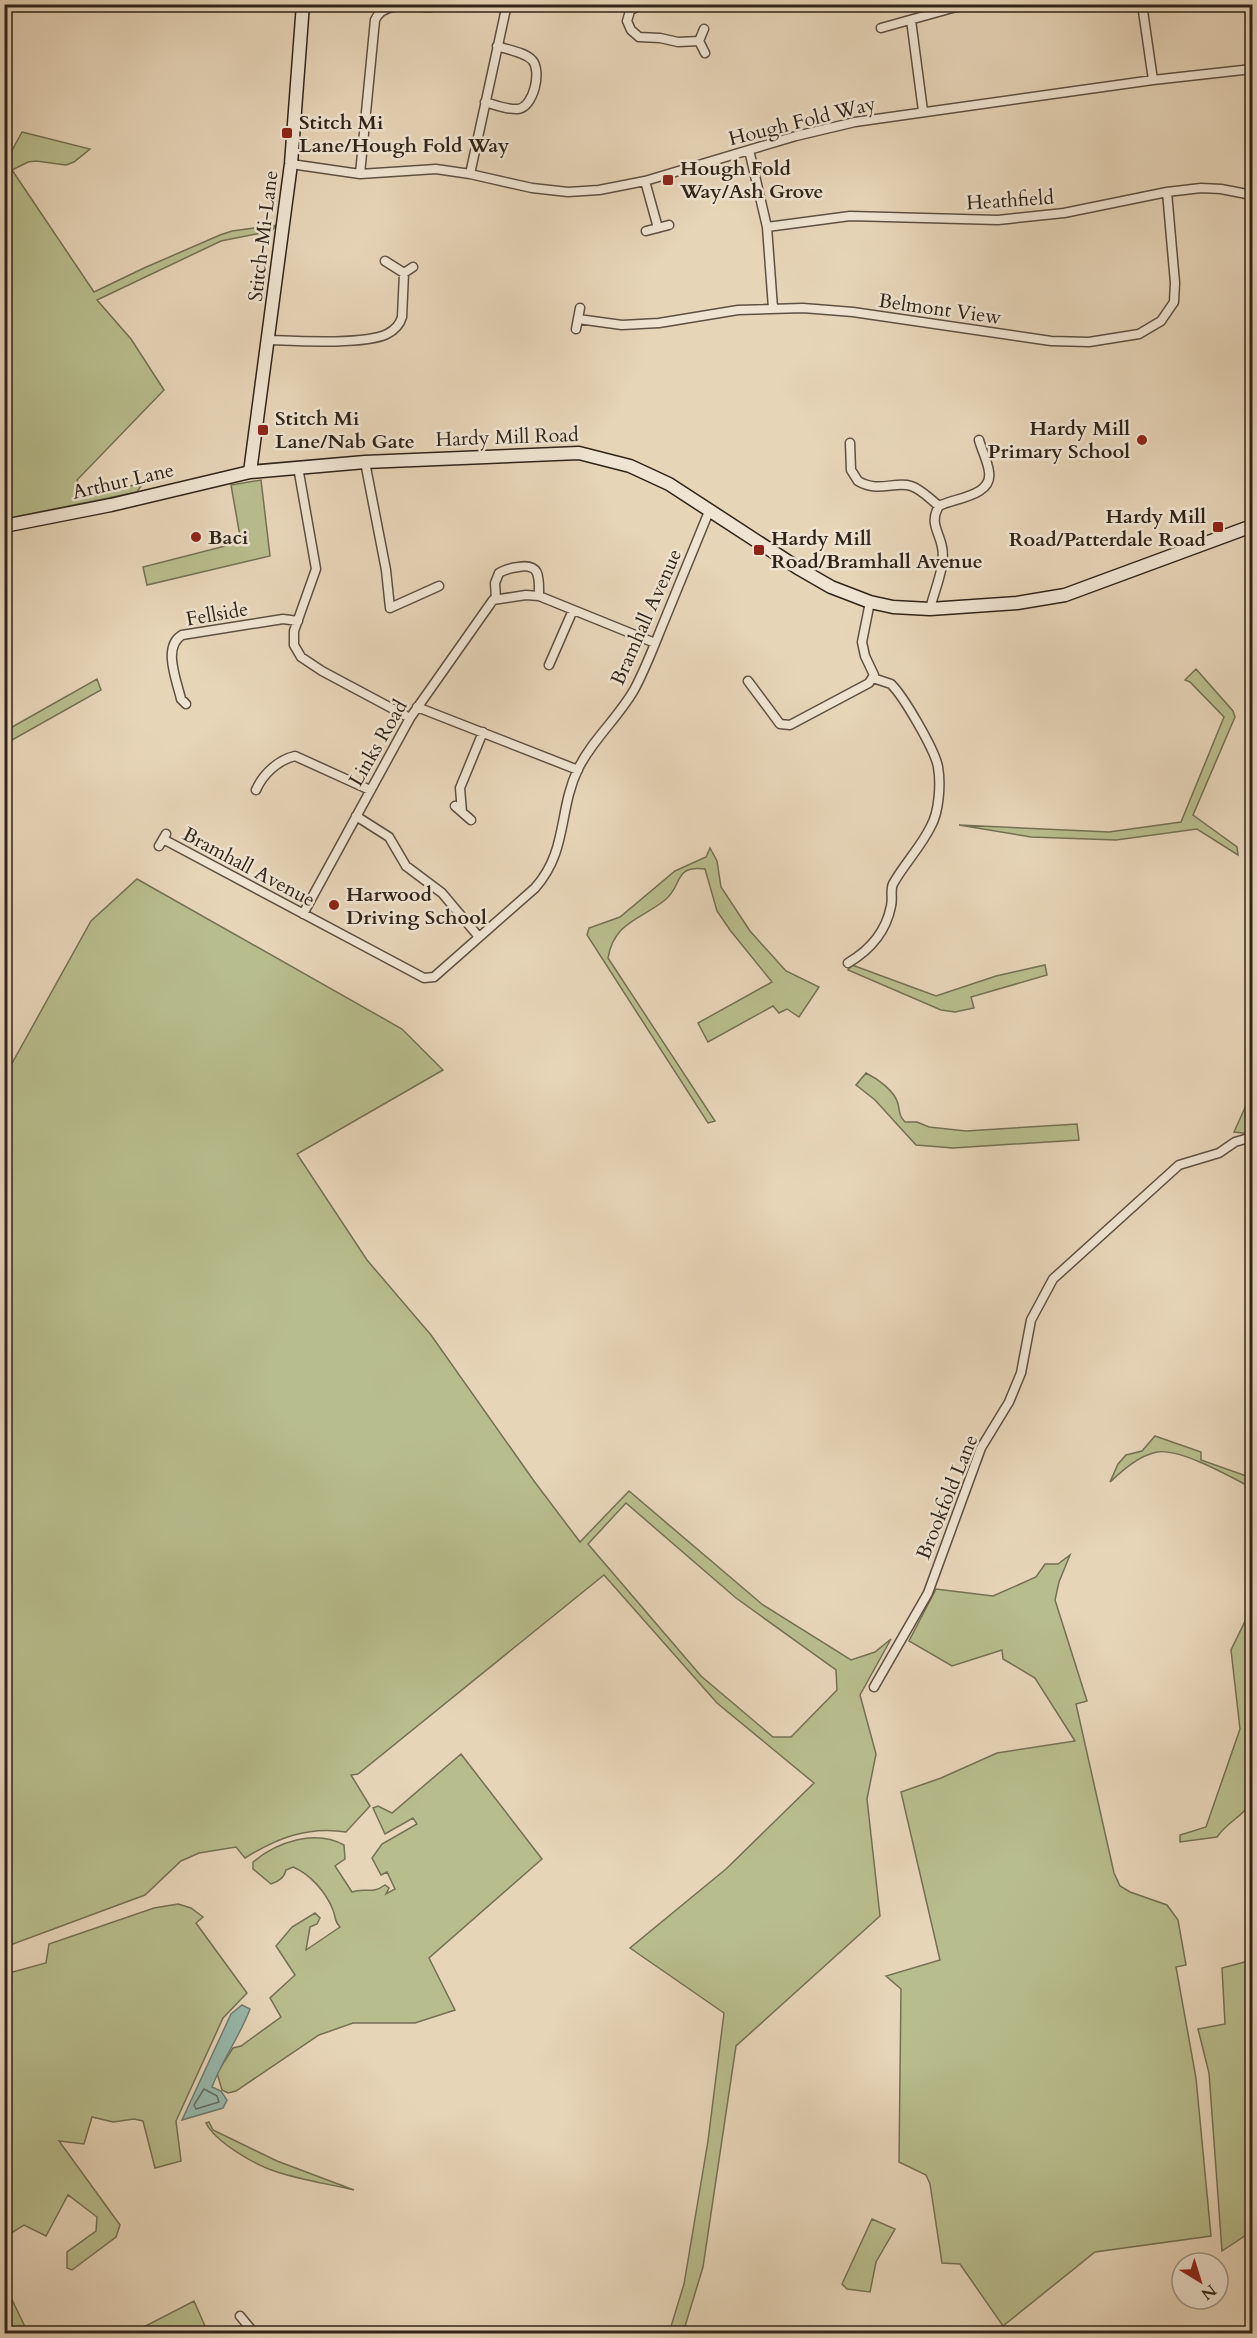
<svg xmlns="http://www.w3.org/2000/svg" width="1257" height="2338" font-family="Cardo,serif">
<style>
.green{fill:#b8bd8d;stroke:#747054;stroke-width:1.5;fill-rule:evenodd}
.water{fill:#97b9ac;stroke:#6e7d72;stroke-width:1.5}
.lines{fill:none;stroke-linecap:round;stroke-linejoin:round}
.shore{stroke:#646e63;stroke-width:1.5}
.street-casing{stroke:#5e5042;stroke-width:11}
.secondary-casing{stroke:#30241a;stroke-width:15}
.street{stroke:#efe4d1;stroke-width:8}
.secondary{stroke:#efe4d1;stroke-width:12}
.poi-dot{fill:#8f2418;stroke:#efe4d1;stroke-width:2}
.labels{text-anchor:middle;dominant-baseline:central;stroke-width:5;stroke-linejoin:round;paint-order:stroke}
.street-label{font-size:20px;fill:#30241a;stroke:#efe4d1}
.poi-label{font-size:20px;font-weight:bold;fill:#30241a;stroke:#efe4d1;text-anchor:start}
</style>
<rect width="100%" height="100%" fill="#e7d5b8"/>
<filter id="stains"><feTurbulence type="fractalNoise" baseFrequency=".00333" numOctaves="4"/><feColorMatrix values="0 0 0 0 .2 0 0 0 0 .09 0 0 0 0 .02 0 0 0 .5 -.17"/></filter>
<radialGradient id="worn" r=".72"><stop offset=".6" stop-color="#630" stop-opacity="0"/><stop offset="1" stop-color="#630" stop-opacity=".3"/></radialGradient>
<!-- green -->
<path class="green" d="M22,132L90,149L74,162L66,165L36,161L28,162L12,170L94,292L144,268L220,235L232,231L277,225L271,231L221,241L97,300L131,339L164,390L77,480L87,496L143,483L137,492L5,519L4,165Z
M261,480L270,556L147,585L143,567L241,542L231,485Z
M1196,669L1233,711L1235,717L1193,815L1237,847L1238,855L1197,829L1116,840L1031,837L959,825L1109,832L1181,822L1224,717L1190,682L1185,680Z
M97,679L101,690L5,744V731Z
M710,848L717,861L721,887L750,931L786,971L819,987L799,1017L787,1009L779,1013L773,1006L708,1042L698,1023L772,982L730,930L717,911L705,869C673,865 683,886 665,900C640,920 614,922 608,958L715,1121L708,1123L587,935L589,928L620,917L675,871L706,857Z
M137,879L402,1029L443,1070L297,1154L367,1260L431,1335L534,1481L580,1542L629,1491L763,1605L851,1660L875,1652L891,1639L860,1695L876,1754L867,1799L880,1916L736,2046L703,2267L683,2333H669L684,2284L708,2141L724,2013L630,1948L726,1869L814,1783L717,1703L604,1575L358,1774L351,1775L370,1806L346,1832C308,1826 277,1838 245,1858L236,1847L199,1853L181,1861L145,1895L5,1947V1076L91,921ZM626,1503L736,1598L836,1670L837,1690L791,1737H773L701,1676L588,1544Z
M852,965L936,996L996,976L1045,965L1047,975L971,997L974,1008L955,1012L941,1010L848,970Z
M866,1073C878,1079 895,1091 898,1104C900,1112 899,1116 905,1122H917L929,1127L966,1131L1077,1124L1079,1140L953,1148L916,1145L875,1100L856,1085Z
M1252,1092V1134L1234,1132Z
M1155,1436L1201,1452V1460L1252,1478V1488C1231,1477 1180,1448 1157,1452C1138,1456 1123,1470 1110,1482L1118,1464L1126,1455L1142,1451Z
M1070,1555L1059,1582L1055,1600L1087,1701L1076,1704L1114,1873L1120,1886L1130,1892L1167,1905L1178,1920L1186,1965L1176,1967L1196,2078L1211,2236L1095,2252L1003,2326L960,2264L942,2263L930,2184L926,2175L899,2162L901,1989L886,1976L940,1960L901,1792L941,1778L997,1753L1075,1741L1035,1678L1003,1659L1002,1650L952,1666L909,1641L936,1589L993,1596L1036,1577L1045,1564H1058Z
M1252,1607V1802C1240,1819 1228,1821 1217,1837L1180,1842V1835L1206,1827L1240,1729L1231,1650Z
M461,1754L542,1859L429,1958L455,2010L415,2023H353L319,2035L236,2091L228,2093L222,2090L217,2073L233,2048L241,2046L281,2017L270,1998L295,1975L276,1946L292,1927L315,1913L320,1918L317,1924L310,1927L306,1950L340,1927C334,1921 336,1917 333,1910C326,1892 310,1874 293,1867L286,1870C284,1878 279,1881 271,1884L253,1869V1862C277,1842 315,1829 344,1845L345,1859L335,1866L352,1892C365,1887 371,1895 385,1885L389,1888L386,1894L395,1889L387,1872L381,1875L372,1858L382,1844L417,1824L413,1818L385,1834L373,1808L378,1806L392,1813Z
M178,1904L191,1908L203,1917L196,1923L247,1993L223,2018L176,2121L181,2161L155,2168L143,2121L134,2119L113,2122L92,2117L84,2144L59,2141L120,2225L116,2237L72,2270L67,2268V2252L96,2231L97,2217L68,2195L46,2236L24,2225L5,2237V1974L46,1963L49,1944L154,1908Z
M1252,1960V2231L1222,2251L1209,2073L1198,2029L1225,2024L1222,1968Z
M209,2122L213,2130L277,2161L354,2190C329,2184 302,2180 277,2172C257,2166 215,2142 206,2123Z
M872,2219L895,2229L876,2262L870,2292L847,2289L842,2284Z
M5,2285L28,2333H5Z
M194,2301L208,2333L134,2332Z"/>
<!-- water -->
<path class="water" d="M242,2005L250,2009C240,2036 222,2060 212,2087L221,2091L227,2100L223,2108L182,2120L231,2014Z"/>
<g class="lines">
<!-- shore -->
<path class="shore" d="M204,2089L217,2096L219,2102L196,2109L194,2105Z"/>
<defs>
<path id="street" d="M640,4L630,11L627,21L631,30L639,37L660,38L678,42L699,41
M1142,4L1153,80
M911,20L923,111
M881,28L967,4
M704,29L699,41L705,53
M485,102C495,105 508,110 518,109C534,107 542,70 532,60C525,52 508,50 497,46
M749,150L767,227L773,308
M291,164L360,174L436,169L470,174L532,188L568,192L599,190L645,181L796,136L855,122L1153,80L1252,69
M360,174L375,20C384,0 412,7 431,7
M470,174L507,4
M645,181L658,228
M767,227L850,216L998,220L1064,213L1167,192L1201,188L1221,189L1252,195
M646,231L669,225
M385,261L404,273L413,267
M578,319L622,325L659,323L738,310L803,308L853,312L1051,341L1089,342L1139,334L1161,321L1174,302L1175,283L1167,192
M576,329L580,308
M269,340C296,341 364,345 387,334C395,330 400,324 402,317L404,273
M850,443L851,470L858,481C878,493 895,481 911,486C921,489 930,499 939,506C929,523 939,531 942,547C946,566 934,591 930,609
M365,462L386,570L390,608L439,586
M298,467L316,569L294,631V645L301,657L322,671L410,718
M939,506C954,498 993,496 989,472C988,462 982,451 979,440
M496,599L495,583L499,573C505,569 511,568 518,567C541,563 539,578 539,596
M549,665L573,610
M748,681L780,724L790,725L869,683L874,675L865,656L862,642L870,602
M186,704L181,699C177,681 162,647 182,635L283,619L298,621
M417,707L578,770
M256,790C263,774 278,760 295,756L370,790
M455,806L471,820
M462,812L460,788L483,732
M356,816L389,837L406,866L442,893L479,937
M163,839L424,978L434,977L535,888C568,851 558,811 578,769C592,740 618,718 634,690C646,668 655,643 665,619C680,582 695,546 710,509
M159,846L166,834
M303,914L410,718L493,600L526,595L539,596L655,643
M848,963C870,950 886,932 891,906C893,899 890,890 893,884C904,864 921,847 931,826C939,812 941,784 938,767C935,750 904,697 891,684L873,678
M874,1687L928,1593L981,1448L1009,1402L1021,1373L1031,1320L1053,1279L1179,1165L1219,1153L1235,1142L1252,1137
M240,2316L255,2334"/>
<path id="secondary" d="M250,472L291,164L303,4
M4,526L111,505L250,472L365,462L579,453L630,466L669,484L798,568L831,587L870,602L893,607L930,609L1017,603L1065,595L1252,526"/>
</defs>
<!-- street casing -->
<use href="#street" class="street-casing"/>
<!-- secondary casing -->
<use href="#secondary" class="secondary-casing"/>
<!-- street -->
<use href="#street" class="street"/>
<!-- secondary -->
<use href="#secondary" class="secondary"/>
</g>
<!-- markers -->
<g class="poi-dot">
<rect x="281" y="127" width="12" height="12" rx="3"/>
<rect x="662" y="174" width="12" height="12" rx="3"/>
<rect x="257" y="424" width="12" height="12" rx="3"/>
<circle cx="1142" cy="440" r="6"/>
<rect x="1212" y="521" width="12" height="12" rx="3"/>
<circle cx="196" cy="537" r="6"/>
<rect x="753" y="544" width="12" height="12" rx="3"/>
<circle cx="334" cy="905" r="6"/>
</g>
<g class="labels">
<!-- street labels -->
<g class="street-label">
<text transform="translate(802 121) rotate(-14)">Hough Fold Way</text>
<text transform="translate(1010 200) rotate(-4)">Heathfield</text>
<text transform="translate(263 236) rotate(-83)">Stitch-Mi-Lane</text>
<text transform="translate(940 309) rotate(8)">Belmont View</text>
<text transform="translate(507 437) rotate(-2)">Hardy Mill Road</text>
<text transform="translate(123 481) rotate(-13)">Arthur Lane</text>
<text transform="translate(217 614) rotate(-10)">Fellside</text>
<text transform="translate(646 617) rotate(-66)">Bramhall Avenue</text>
<text transform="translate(378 743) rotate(-60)">Links Road</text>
<text transform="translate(249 867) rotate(28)">Bramhall Avenue</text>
<text transform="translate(947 1497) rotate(-68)">Brookfold Lane</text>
</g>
<!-- poi labels -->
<g class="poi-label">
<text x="299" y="122">Stitch Mi<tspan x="299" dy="23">Lane/Hough Fold Way</tspan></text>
<text x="680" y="168">Hough Fold<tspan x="680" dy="23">Way/Ash Grove</tspan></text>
<text x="275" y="418">Stitch Mi<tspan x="275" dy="23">Lane/Nab Gate</tspan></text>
<text x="1130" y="428" text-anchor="end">Hardy Mill<tspan x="1130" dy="23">Primary School</tspan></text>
<text x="1206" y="516" text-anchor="end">Hardy Mill<tspan x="1206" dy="23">Road/Patterdale Road</tspan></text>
<text x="208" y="537">Baci</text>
<text x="771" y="538">Hardy Mill<tspan x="771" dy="23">Road/Bramhall Avenue</tspan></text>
<text x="346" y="894">Harwood<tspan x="346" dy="23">Driving School</tspan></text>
</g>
</g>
<!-- margin -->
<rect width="1257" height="2338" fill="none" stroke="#e7d5b8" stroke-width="24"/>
<rect x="6" y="6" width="1245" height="2326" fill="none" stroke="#30241a" stroke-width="3"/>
<rect x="12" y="12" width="1233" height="2314" fill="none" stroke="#30241a" stroke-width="1.5"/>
<!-- north arrow -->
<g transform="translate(1200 2281) rotate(142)"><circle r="28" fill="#efe4d1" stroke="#a39788" stroke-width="1.5"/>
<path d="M0-4.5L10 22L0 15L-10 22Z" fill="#8f2418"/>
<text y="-9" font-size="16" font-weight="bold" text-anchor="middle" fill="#30241a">N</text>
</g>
<rect width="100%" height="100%" filter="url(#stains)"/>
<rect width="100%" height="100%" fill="url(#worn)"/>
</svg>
